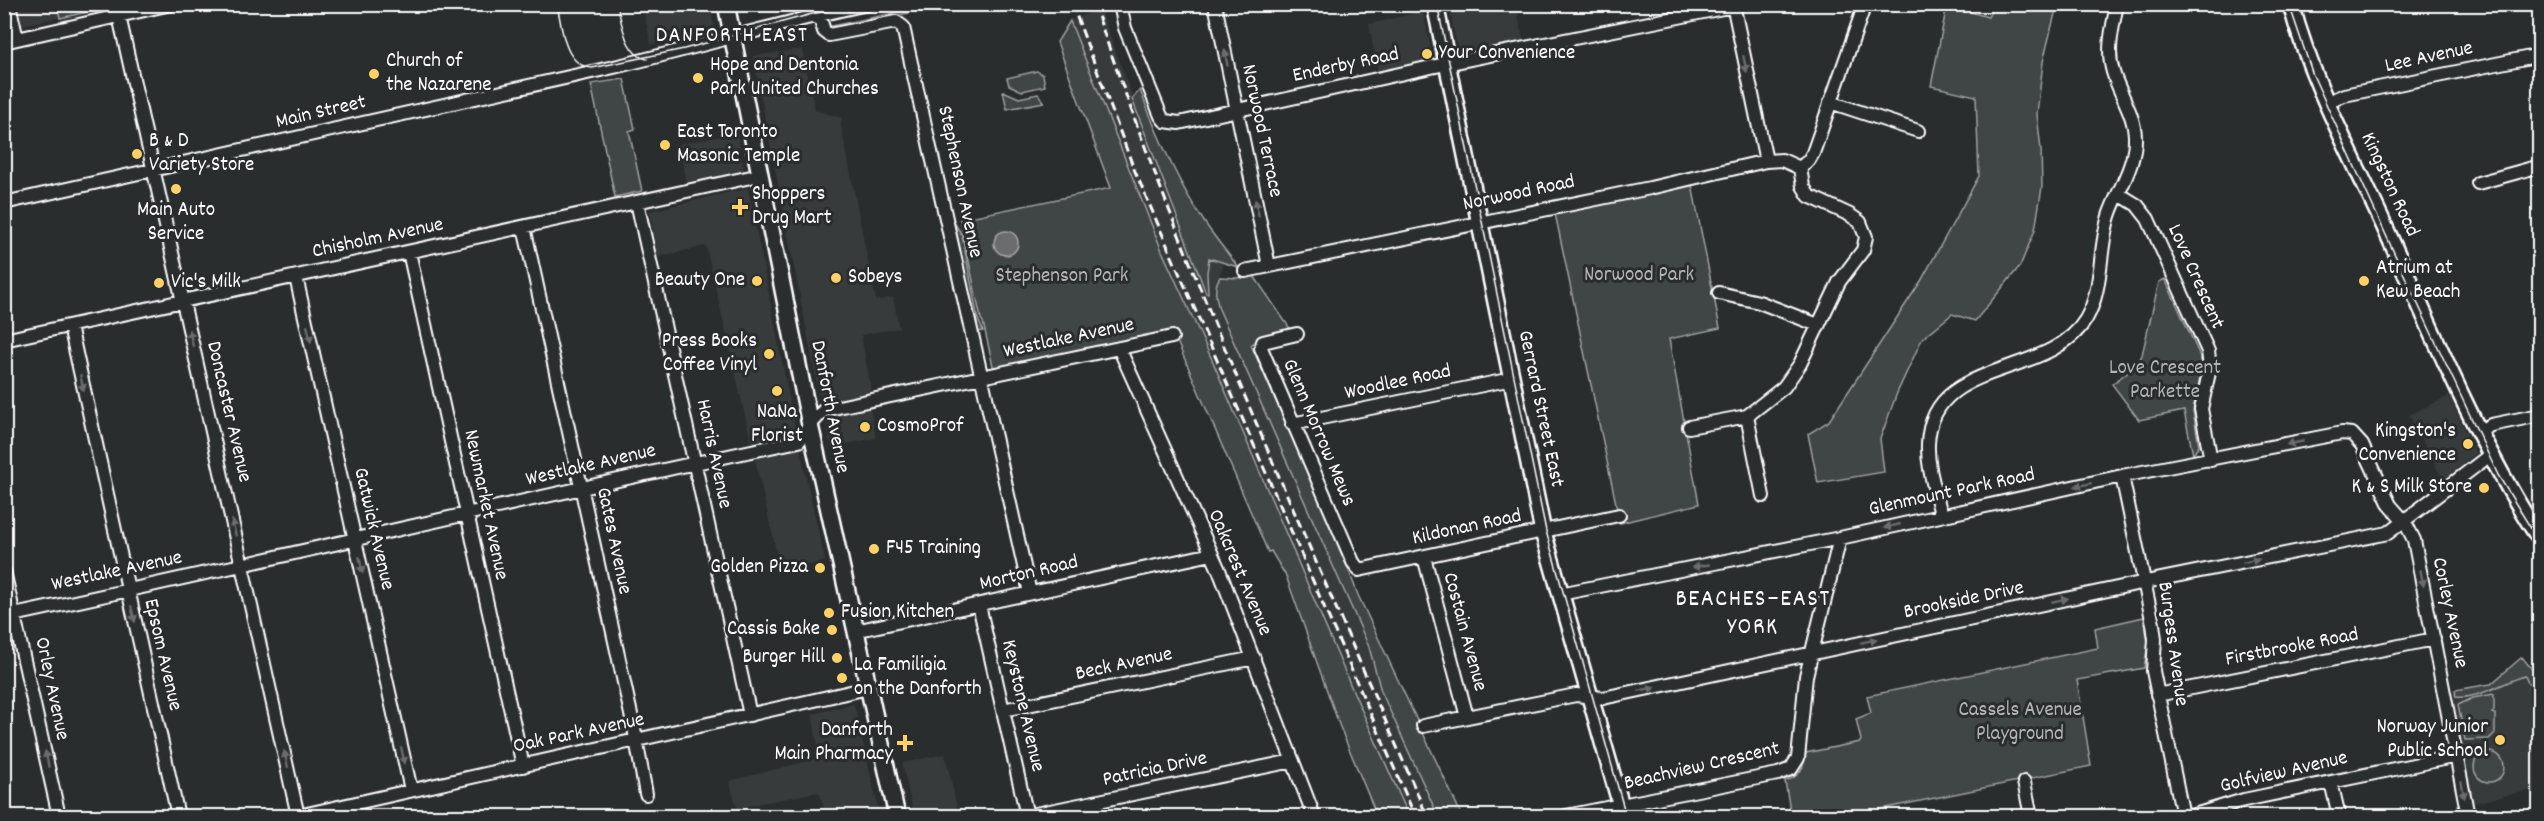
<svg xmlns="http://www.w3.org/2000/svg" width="2544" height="821" font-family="Dekko,sans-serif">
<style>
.built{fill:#373a3b}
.green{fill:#414445;stroke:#a0a2a2;stroke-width:1.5}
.water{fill:#6a6c6d;stroke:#a6a7a7;stroke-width:1.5}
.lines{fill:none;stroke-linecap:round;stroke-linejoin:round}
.minor-casing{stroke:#fff;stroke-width:16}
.major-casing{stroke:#fff;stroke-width:20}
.minor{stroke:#2a2d2e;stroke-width:12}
.major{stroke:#2a2d2e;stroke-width:15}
.tram{stroke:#fff;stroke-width:1.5}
.rail{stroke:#fff;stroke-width:3;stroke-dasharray:9 4.5;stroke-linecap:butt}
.oneway{fill:#6a6c6d}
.poi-dot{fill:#ffd166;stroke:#2a2d2e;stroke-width:2}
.labels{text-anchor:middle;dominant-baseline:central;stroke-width:6;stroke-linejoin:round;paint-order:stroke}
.poi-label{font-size:21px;fill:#fff;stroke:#2a2d2e;text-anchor:start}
.street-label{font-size:21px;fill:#fff;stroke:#2a2d2e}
.park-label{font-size:21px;fill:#b3b4b5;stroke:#2a2d2e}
.neighbourhood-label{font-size:22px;letter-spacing:1.5px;fill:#fff;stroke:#2a2d2e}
.quarter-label{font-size:24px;letter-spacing:1.5px;fill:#fff;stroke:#2a2d2e}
</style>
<rect width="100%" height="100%" fill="#2a2d2e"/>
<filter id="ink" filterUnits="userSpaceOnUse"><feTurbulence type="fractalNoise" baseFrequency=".0167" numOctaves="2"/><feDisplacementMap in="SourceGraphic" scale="12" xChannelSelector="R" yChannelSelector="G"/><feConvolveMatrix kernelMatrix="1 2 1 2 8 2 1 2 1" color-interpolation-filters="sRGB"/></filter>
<g filter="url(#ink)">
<!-- built -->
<path class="built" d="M18,4L120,5L22,25Z
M642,5H710L715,31L651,44Z
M1488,5H1516L1524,44L1459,57L1450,12Z
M1100,8L1182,232L1209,258L1224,264L1217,282L1219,309L1369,647L1381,691L1438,816H1409L1350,684L1213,362L1162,251L1070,21Z
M1423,11L1432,53L1431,59L1427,62L1378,73L1369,24Z
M802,49L815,110L842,118L841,126L876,301L893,297L899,328L861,335L872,393L830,401L822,400L819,394L753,56Z
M737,133L744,170L686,182L679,144Z
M748,188L795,428L825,561L781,572L706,246L657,257L650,211Z
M2449,396L2476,454L2443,480L2409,415Z
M870,409L876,438L831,447L825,418Z
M2522,657L2539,678V816H2537L2532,790L2472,803L2452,690L2491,684Z
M854,704L880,816H826L820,794L817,792L737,808L729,781L820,758L812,714Z
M945,754L959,816H914L902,763Z"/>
<!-- green -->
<path class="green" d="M106,5V8L60,18L58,7L59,5H73L75,8L76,5L79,7L80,5Z
M1947,5L1988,17L1994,5H2057L2043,62L2037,114L2041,150L2042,187L2035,230L2020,266L1975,321L1952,314L1922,339L1897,393L1880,439L1884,472L1818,483L1808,434L1829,421L1921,281L1979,176L1976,96L1931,86Z
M908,10L909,13L837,28L832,26Z
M1070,21L1162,251L1213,362L1350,684L1409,816H1377L1340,727L1286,576L1271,551L1268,552L1173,332L999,369L993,366L983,322L981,319L960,219L1111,188L1057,42Z
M1037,71L1043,75L1045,86L1022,91L1009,85L1007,78Z
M624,79L635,129L629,131L642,191L615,197L591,84Z
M1140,90C1157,135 1177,182 1205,223C1215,238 1227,252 1238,267L1209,258L1207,273L1208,293H1206L1132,99Z
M1003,91L1019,98L1038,94L1044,102L1007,109Z
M1692,185L1720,328L1669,339L1699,504L1620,523L1555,213Z
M954,222L962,235L978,319L983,331L978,332Z
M1254,276L1291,330L1259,339L1251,345L1335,534L1358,595L1462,816H1438L1381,691L1369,647L1219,309C1216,298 1213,287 1220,277L1238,278Z
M2165,279L2199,354L2202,367L2193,411L2199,445L2193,455L2184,411L2139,420L2112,384L2137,365L2142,355L2159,282Z
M2144,617L2148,643L2144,668L2077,680L2091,766L1847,816H1791L1785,781C1800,777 1804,768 1806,753L1860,742L1861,740L1856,719L1871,713L1867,696L2098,648L2095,628Z
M2522,657L2539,678V683H2528L2525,676C2505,681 2478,700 2456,697L2455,690L2491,684Z
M2494,694V710L2492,713L2495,714V733L2489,739L2465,740L2458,705L2473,698Z
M2474 767a15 15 0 1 1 30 0a15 15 0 1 1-30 0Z"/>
<!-- water -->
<path class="water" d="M994 243a12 12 0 1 1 24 0a12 12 0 1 1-24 0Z"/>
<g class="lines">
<defs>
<path id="minor" d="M9,4L17,39
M1120,4L1125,28L1161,116L1165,121L1179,123L1431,67L1733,6
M1215,4L1269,266
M1733,4L1766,161
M819,15L824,31L829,35L896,22L903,27L1030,593
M119,16L298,816
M4,42L171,4
M1830,102L1918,131
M2328,102L2344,95L2540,55
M1800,168L1809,160L1813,153L1865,4
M2478,183L2540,166
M2119,194L2137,205L2148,219L2208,351L2210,368L2201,409L2211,460
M637,202L750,715
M4,203L614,67C699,47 782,22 868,4
M524,227L634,728L646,794
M409,252L523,766
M1245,271L1650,188L1766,161L1782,160L1800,168
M296,277L411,790
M1719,293L1759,302L1818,325
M70,326L178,816
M1297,334L1263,342L1261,348L1353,562L1359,570L1619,515
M4,340L760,175
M1119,348L1219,570L1314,816
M1747,416L1763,496
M1292,424L1512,379
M1689,427L1747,416L1784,387L1800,364L1839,282L1863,250L1866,237L1860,222L1850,215L1809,196L1803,186L1800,168
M2479,431L2491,425L2540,415
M2122,476L2153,624L2155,639L2153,671L2183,816
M1941,515C1936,492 1927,468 1928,444C1931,356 2049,381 2086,319C2104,288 2098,247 2110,213C2119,188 2136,165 2135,136C2134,113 2119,93 2113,72C2106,50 2113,26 2117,4
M1424,557L1467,717
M4,571L59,816
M1560,594L1840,538L2122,476L2342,433L2352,434L2362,445L2390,505L2405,522L2414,540L2468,816
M979,605L1027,816
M4,617C270,561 534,496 799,441L810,425L824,410L1172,337
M855,631L1212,554
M2157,695L2434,639
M1003,710L1254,658
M1423,726L1576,695L1603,698L2136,584L2388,533L2490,455
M2024,782L2031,816
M2331,782L2339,816
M298,816L868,688
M1026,816L1293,761
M1566,816L1778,774L1791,769L1798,758L1806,676L1840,538
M2191,816L2244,800L2457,756"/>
<path id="major" d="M726,4L810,425L897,816
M1435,4L1543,532L1624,816
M2291,4C2312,84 2354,159 2388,234C2435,337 2478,444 2540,539"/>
</defs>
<!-- minor casing -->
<use href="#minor" class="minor-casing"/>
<!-- major casing -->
<use href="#major" class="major-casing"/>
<!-- minor -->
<use href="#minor" class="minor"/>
<!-- major -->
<use href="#major" class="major"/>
<!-- tram -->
<path class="tram" d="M557,4C562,27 563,65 592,68L684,49L812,14L856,4
M617,4C622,23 625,55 647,59
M1437,4L1546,531L1626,816
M2289,4L2313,75L2401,268L2498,475L2540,543
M848,11L877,4"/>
<!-- rail -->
<path class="rail" d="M1072,4L1134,169L1415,816
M1094,4C1188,282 1311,548 1427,816"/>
</g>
<!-- one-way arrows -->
<defs><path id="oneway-solid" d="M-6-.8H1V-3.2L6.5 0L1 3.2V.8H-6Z" transform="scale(1.5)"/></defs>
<g class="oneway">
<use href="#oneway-solid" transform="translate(1226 58) rotate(-101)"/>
<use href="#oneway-solid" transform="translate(1745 64) rotate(78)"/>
<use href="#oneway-solid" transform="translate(1257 208) rotate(-102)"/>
<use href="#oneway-solid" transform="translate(309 334) rotate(77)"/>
<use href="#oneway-solid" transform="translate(191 338) rotate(-103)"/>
<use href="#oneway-solid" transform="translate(82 383) rotate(78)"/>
<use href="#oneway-solid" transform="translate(2295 443) rotate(169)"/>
<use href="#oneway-solid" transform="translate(2083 485) rotate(168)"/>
<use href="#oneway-solid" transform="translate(1892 526) rotate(167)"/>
<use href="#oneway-solid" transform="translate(234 528) rotate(-103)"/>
<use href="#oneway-solid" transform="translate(2251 561) rotate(-12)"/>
<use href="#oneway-solid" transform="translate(361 565) rotate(78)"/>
<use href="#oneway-solid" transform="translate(1701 566) rotate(169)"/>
<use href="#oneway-solid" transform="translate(2422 578) rotate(79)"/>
<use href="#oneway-solid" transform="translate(2060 600) rotate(-12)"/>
<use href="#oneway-solid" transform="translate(133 614) rotate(77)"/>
<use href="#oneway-solid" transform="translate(1869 641) rotate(-12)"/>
<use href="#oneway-solid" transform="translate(1647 689) rotate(-12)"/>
<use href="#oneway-solid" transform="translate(403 756) rotate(78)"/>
<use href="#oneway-solid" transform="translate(47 759) rotate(-102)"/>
<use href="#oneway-solid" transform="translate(286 759) rotate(-103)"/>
<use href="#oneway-solid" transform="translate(2463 790) rotate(79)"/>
</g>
</g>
<!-- markers -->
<g class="poi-dot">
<circle cx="1427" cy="54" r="6"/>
<circle cx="374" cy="74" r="6"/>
<circle cx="698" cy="78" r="6"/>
<circle cx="665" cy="145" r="6"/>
<circle cx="137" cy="154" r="6"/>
<circle cx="176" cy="189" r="6"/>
<path d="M737 198h6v6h6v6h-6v6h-6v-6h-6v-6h6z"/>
<circle cx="836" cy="278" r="6"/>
<circle cx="757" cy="281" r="6"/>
<circle cx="2364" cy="281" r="6"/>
<circle cx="159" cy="283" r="6"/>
<circle cx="769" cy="354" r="6"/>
<circle cx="777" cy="391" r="6"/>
<circle cx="865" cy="427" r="6"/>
<circle cx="2468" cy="444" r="6"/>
<circle cx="2484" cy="488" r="6"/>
<circle cx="874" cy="549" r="6"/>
<circle cx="820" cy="568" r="6"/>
<circle cx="829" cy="613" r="6"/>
<circle cx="832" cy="630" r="6"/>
<circle cx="837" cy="658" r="6"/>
<circle cx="842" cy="678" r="6"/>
<circle cx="2500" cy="740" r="6"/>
<path d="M902 734h6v6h6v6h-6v6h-6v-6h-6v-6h6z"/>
</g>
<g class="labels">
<!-- poi labels -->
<g class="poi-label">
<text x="1439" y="54">Your Convenience</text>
<text x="386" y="62">Church of<tspan x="386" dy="24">the Nazarene</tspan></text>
<text x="710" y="66">Hope and Dentonia<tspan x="710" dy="24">Park United Churches</tspan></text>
<text x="677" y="133">East Toronto<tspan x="677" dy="24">Masonic Temple</tspan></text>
<text x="149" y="142">B &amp; D<tspan x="149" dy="24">Variety Store</tspan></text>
<text x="752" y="195">Shoppers<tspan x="752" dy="24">Drug Mart</tspan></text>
<text x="176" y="211" text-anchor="middle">Main Auto<tspan x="176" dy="24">Service</tspan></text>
<text x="2376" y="269">Atrium at<tspan x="2376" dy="24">Kew Beach</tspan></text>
<text x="848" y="278">Sobeys</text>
<text x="745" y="281" text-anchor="end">Beauty One</text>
<text x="171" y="283">Vic's Milk</text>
<text x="757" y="342" text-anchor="end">Press Books<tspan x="757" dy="24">Coffee Vinyl</tspan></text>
<text x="777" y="413" text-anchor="middle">NaNa<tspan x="777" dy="24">Florist</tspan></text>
<text x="877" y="427">CosmoProf</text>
<text x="2456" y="432" text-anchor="end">Kingston's<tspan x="2456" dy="24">Convenience</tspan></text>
<text x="2472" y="488" text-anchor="end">K &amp; S Milk Store</text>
<text x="886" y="549">F45 Training</text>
<text x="808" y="568" text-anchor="end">Golden Pizza</text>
<text x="841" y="613">Fusion Kitchen</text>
<text x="820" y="630" text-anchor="end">Cassis Bake</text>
<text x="825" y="658" text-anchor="end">Burger Hill</text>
<text x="854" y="666">La Familigia<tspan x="854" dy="24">on the Danforth</tspan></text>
<text x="2488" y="728" text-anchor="end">Norway Junior<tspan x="2488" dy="24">Public School</tspan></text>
<text x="893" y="731" text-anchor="end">Danforth<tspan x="893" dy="24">Main Pharmacy</tspan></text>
</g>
<!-- street labels -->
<g class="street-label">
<text transform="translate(2429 58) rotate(-12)">Lee Avenue</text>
<text transform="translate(1346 66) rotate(-12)">Enderby Road</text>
<text transform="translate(321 113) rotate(-13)">Main Street</text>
<text transform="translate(1261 131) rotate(78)">Norwood Terrace</text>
<text transform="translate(959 182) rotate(78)">Stephenson Avenue</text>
<text transform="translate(2389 185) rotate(65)">Kingston Road</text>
<text transform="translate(1519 194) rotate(-12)">Norwood Road</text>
<text transform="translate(378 239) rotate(-12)">Chisholm Avenue</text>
<text transform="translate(2195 277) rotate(66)">Love Crescent</text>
<text transform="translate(1069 339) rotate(-12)">Westlake Avenue</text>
<text transform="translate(1398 383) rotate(-12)">Woodlee Road</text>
<text transform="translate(829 407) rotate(79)">Danforth Avenue</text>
<text transform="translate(1540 409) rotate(78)">Gerrard Street East</text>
<text transform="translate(228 412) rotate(77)">Doncaster Avenue</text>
<text transform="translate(1318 433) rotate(67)">Glenn Morrow Mews</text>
<text transform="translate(713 454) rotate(78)">Harris Avenue</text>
<text transform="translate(591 466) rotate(-13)">Westlake Avenue</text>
<text transform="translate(1952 493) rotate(-12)">Glenmount Park Road</text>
<text transform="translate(485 505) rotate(78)">Newmarket Avenue</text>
<text transform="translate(1467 528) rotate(-12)">Kildonan Road</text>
<text transform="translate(373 529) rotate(77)">Gatwick Avenue</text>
<text transform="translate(613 541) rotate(78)">Gates Avenue</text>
<text transform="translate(117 572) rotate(-12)">Westlake Avenue</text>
<text transform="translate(1239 573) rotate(67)">Oakcrest Avenue</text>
<text transform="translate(1029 574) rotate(-13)">Morton Road</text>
<text transform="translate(1964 601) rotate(-12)">Brookside Drive</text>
<text transform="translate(2449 613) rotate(78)">Corley Avenue</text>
<text transform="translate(1464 632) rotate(75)">Costain Avenue</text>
<text transform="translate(2172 644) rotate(82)">Burgess Avenue</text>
<text transform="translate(2292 648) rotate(-11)">Firstbrooke Road</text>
<text transform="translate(162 655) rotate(77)">Epsom Avenue</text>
<text transform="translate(1124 665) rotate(-12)">Beck Avenue</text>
<text transform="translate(51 689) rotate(78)">Orley Avenue</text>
<text transform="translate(1022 706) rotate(77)">Keystone Avenue</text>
<text transform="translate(579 734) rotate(-12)">Oak Park Avenue</text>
<text transform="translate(1702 767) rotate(-13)">Beachview Crescent</text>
<text transform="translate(1155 770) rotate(-12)">Patricia Drive</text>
<text transform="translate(2284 773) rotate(-13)">Golfview Avenue</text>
</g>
<!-- park labels -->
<g class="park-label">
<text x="1639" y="276">Norwood Park</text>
<text x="1062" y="277">Stephenson Park</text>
<text x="2165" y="369">Love Crescent<tspan x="2165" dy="24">Parkette</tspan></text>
<text x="2020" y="711">Cassels Avenue<tspan x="2020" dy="24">Playground</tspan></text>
</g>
<!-- neighbourhood labels -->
<g class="neighbourhood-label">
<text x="732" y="36">DANFORTH EAST</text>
</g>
<!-- quarter labels -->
<g class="quarter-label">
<text x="1753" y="600">BEACHES–EAST<tspan x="1753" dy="28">YORK</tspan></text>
</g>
</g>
<!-- margin -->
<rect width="2544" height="821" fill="none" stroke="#2a2d2e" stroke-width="24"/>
<rect x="12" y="12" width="2520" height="797" fill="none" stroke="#fff" stroke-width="2" filter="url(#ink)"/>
</svg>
